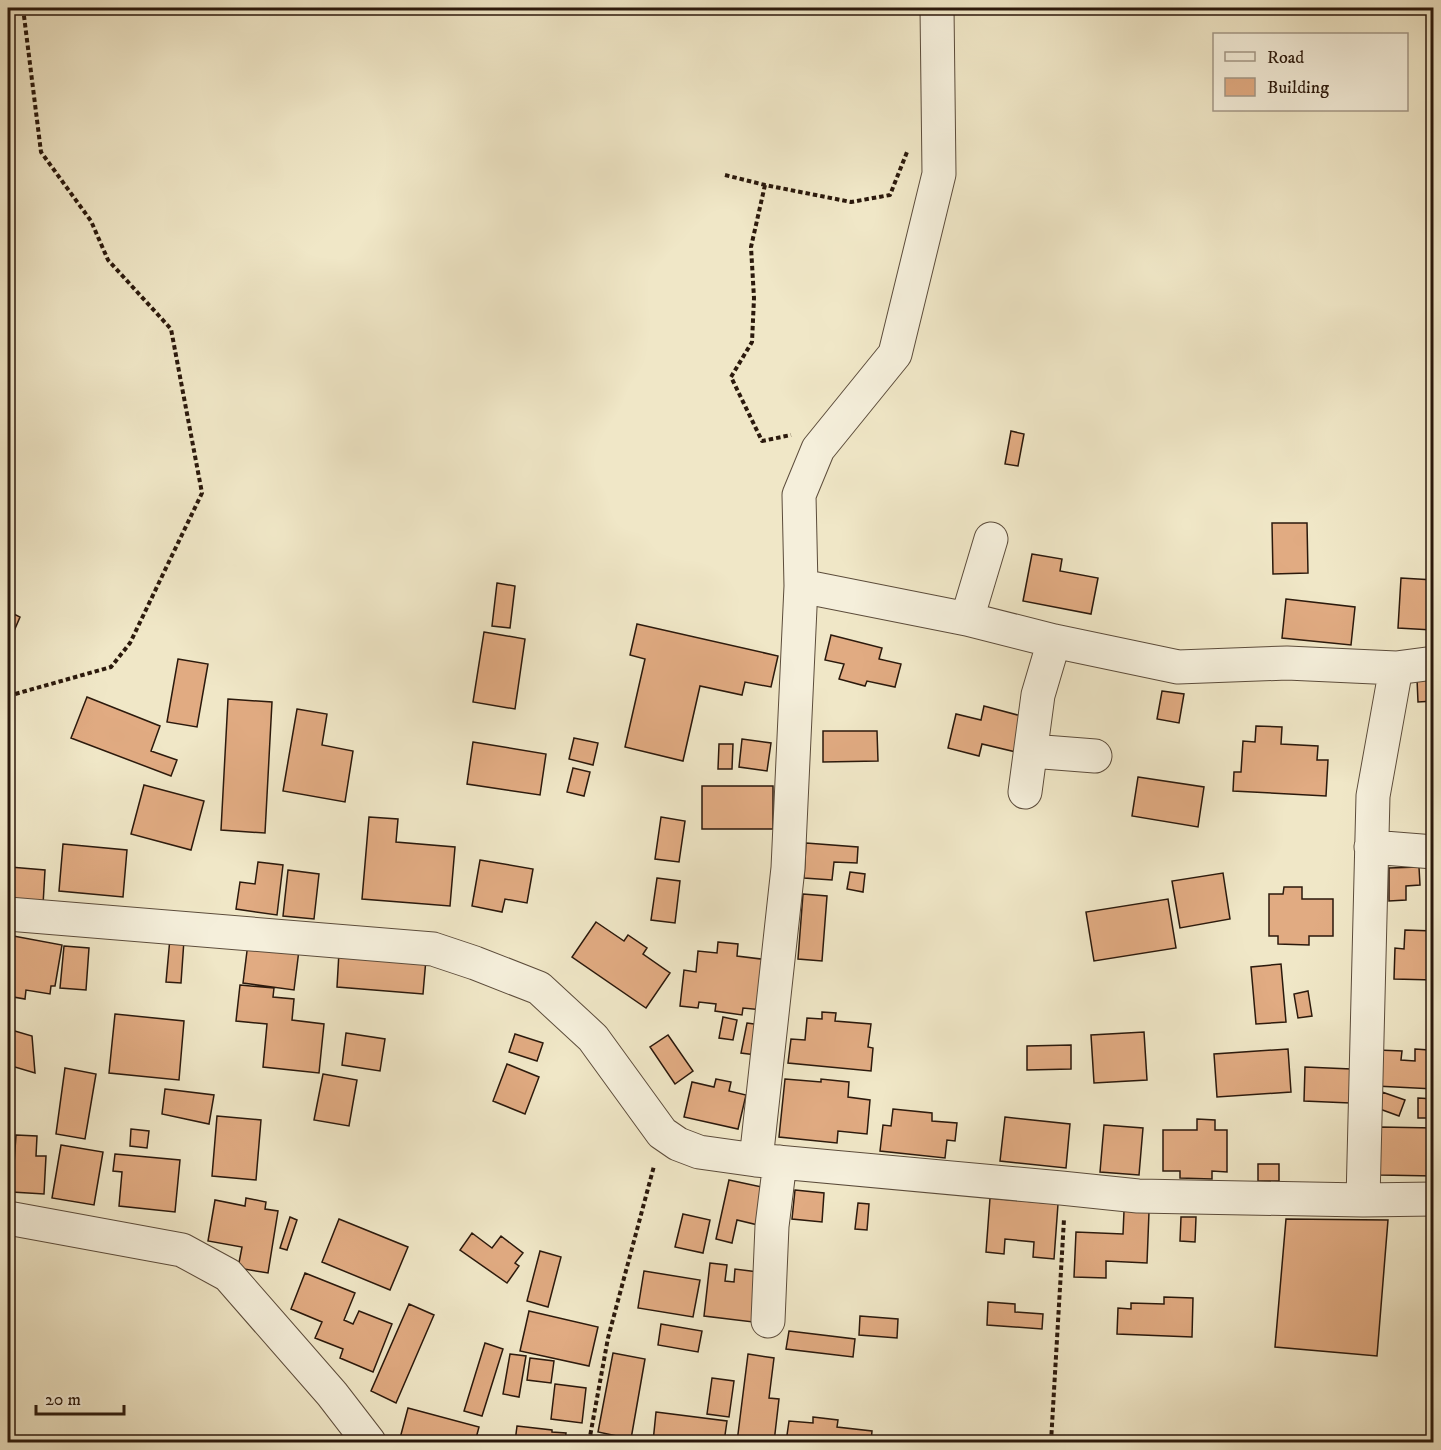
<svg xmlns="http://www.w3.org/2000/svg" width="1441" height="1450" font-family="'IM FELL DW Pica',serif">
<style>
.building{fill:#e1ab82;stroke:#2b190c;stroke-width:1.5}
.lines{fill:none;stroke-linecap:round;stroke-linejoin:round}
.minor-casing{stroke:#5c4c3b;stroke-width:35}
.path{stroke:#2b190c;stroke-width:4;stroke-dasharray:4.5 3;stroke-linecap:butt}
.minor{stroke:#f5efdb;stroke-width:33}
</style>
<rect width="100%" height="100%" fill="#f0e7c7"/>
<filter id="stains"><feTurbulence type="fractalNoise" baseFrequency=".00333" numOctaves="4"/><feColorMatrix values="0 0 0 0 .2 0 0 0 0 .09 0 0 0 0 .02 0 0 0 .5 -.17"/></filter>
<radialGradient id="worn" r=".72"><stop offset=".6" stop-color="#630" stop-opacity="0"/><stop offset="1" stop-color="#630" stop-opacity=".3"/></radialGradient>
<!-- building -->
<path class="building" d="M1011,431L1024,434L1018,466L1005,464Z
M1272,523H1307L1308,573L1273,574Z
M1032,554L1062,559L1060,571L1098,578L1091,614L1023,601Z
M1401,578L1434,580L1432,630L1398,628Z
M497,583L515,586L510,628L492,626Z
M1286,599L1355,607L1351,645L1282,638Z
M8,611L20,617L8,645Z
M637,624L778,656L771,687L745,682L742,695L700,686L683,761L625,747L645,659L630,655Z
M484,632L525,639L515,709L473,702Z
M831,635L882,648L879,659L901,664L895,687L867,681L865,686L839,679L844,664L825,660Z
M178,659L208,664L197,727L167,722Z
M1434,678V701L1418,702L1417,679Z
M1162,691L1184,694L1179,723L1157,719Z
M87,697L160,726L151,751L177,760L171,776L71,738Z
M228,699L272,702L265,833L221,830Z
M984,706L1025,717L1016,752L982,744L979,756L948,748L956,714L981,720Z
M297,709L327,714L322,745L353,751L345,802L283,791Z
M1256,726L1282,727L1281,744L1318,746L1317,760H1328L1326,796L1233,791L1234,772H1241L1243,741L1255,742Z
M823,731H877L878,761L823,762Z
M574,738L598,743L593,765L569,759Z
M742,739L771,743L767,771L739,767Z
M473,742L546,754L540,795L467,784Z
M719,744H733L732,769H718Z
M573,768L590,772L584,796L567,792Z
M1138,777L1204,787L1198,827L1132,816Z
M144,785L204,801L191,850L131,834Z
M702,786H773V829H702Z
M369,817L398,819L396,842L455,847L450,906L362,899Z
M661,817L685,821L679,862L655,859Z
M806,843L858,847L857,863L834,862L832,880L804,878Z
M63,844L127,850L123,897L59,891Z
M480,860L533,869L527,903L505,899L502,912L472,906Z
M258,862L283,865L277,915L236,909L240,882L255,884Z
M10,867L45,870L43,905L8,903Z
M1419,867L1420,885L1406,886V900L1389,901V868Z
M288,870L319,874L314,919L283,916Z
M850,872L865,874L863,892L847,889Z
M1223,873L1230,919L1180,928L1172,881Z
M657,878L680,881L675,923L651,920Z
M1284,887H1302V899H1333V936H1309V945L1278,944V936H1269V894H1283Z
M803,894L827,896L822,961L798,959Z
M1168,899L1176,948L1094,961L1086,912Z
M596,922L624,941L628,935L647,948L643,954L670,973L646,1008L572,957Z
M1405,930L1434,931V980L1394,979L1395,948L1404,949Z
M8,935L62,945L55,986H51L50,994L26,990L25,999L8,996Z
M170,938L184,940L181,983L166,982Z
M718,942L738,944L737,956L769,960L763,1010L743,1008L742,1015L715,1011L716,1004L699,1002L698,1008L680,1006L684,970L696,972L698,951L717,953Z
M248,943L299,950L294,990L243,983Z
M64,946L89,948L86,990L60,988Z
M339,952L426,959L423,994L337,987Z
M1281,964L1286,1022L1256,1024L1251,967Z
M240,985L274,988L273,997L294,999L292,1020L324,1024L319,1073L263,1067L267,1024L236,1021Z
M1308,991L1312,1016L1298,1018L1294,994Z
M822,1012L836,1013L835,1021L871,1024L868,1047L873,1048L871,1071L788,1063L791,1039L805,1040L807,1018L822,1019Z
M115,1014L184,1021L179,1080L109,1073Z
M723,1017L737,1020L733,1040L719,1038Z
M747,1023L761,1025L756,1055L741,1053Z
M8,1029L32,1036L35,1073L8,1065Z
M1144,1032L1147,1080L1094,1083L1091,1035Z
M346,1033L385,1039L380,1071L342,1065Z
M515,1034L543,1043L537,1061L509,1052Z
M668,1035L693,1071L675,1084L650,1047Z
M1071,1045V1069L1027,1070V1046Z
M1288,1049L1291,1092L1217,1097L1214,1054Z
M1415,1049L1429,1050V1061H1434V1089L1376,1086L1378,1050L1402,1051L1401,1060L1415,1061Z
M507,1064L539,1077L525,1114L493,1101Z
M1305,1067L1351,1069L1350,1103L1304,1101Z
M65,1068L96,1074L85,1139L56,1134Z
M323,1074L357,1080L349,1126L314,1120Z
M716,1079L731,1082L729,1091L746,1095L738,1129L684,1117L692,1082L714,1087Z
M785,1079L821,1082V1079L849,1082L848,1097L870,1100L867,1134L838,1131L837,1143L779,1137Z
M165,1089L214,1095L209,1124L162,1114Z
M1382,1092L1405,1100L1399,1116L1377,1108Z
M1418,1098L1434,1099V1118H1418Z
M893,1109L932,1113V1121L957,1123L955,1141L947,1140L945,1158L880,1151L883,1125L891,1126Z
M217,1116L261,1120L256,1180L212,1176Z
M1005,1117L1070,1124L1066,1168L1000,1161Z
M1197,1119L1215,1120V1130H1227V1172L1212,1171V1179L1180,1178V1171H1163V1130H1197Z
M1104,1125L1143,1128L1139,1175L1100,1172Z
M1380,1127L1434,1128V1176L1380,1175Z
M131,1129L149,1131L147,1148L130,1146Z
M16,1135L37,1136L36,1156H46L44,1194L12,1192Z
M61,1145L103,1152L94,1205L52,1198Z
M115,1154L180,1160L175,1212L119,1206L122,1172L113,1171Z
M1258,1164H1279V1181H1258Z
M729,1180L766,1188L758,1225L737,1220L732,1243L716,1239Z
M795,1190L824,1193L822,1222L792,1219Z
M246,1198L266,1202L265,1209L278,1211L268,1273L238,1268L242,1247L208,1241L215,1200L245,1206Z
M990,1198L1058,1204L1054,1259L1033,1257L1034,1242L1005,1239L1004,1254L986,1252Z
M858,1203L869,1204L867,1230L855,1229Z
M1124,1211L1149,1212L1147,1263L1106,1261V1278L1074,1277L1076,1232L1123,1234Z
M683,1214L710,1220L703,1253L675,1247Z
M290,1217L297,1220L287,1250L280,1248Z
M1181,1217H1196L1195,1242L1180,1241Z
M339,1219L408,1247L390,1290L322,1262Z
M1286,1219L1388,1220L1377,1356L1275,1347Z
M472,1233L492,1248L501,1236L523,1253L515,1263L519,1266L507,1283L460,1250Z
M540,1251L561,1257L548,1307L527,1301Z
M710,1263L727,1265L725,1281L734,1282L735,1269L758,1272L753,1322L704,1316Z
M644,1271L700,1280L693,1317L638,1308Z
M305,1273L355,1293L344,1320L353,1324L359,1311L392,1324L373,1372L340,1358L343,1349L315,1338L322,1322L291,1309Z
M1164,1297L1193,1298L1192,1337L1117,1334L1118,1308L1131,1309V1303L1164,1304Z
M988,1302L1015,1304V1312L1043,1314L1042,1329L987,1325Z
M409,1304L434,1315L396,1403L371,1391Z
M529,1311L598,1327L589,1366L520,1351Z
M860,1316L898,1319L897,1338L859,1335Z
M661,1324L702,1331L698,1352L658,1345Z
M789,1331L855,1339L853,1357L786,1349Z
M485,1343L503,1349L482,1416L464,1411Z
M613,1353L645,1359L631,1439L598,1432Z
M510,1354L526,1356L519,1397L503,1394Z
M748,1354L774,1358L769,1398L779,1399L774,1442H737Z
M530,1358L554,1361L551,1383L527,1380Z
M712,1378L734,1381L729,1417L707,1414Z
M555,1384L586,1388L582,1423L551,1419Z
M408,1408L479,1427L475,1442H399Z
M656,1412L727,1421L724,1442H653Z
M813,1417L838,1420L837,1427L872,1431L871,1442H786L789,1421L813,1423Z
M517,1426L552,1430V1432L566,1433L565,1442H515Z"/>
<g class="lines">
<defs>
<path id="minor" d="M801,586L967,619L1054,641L1178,667L1287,663L1396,668L1434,663
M967,619L991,539
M1031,751L1095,756
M1025,792L1038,695L1054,641
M1371,847L1434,852
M8,914L433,949L475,963L539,988L593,1038L662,1133L678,1144L699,1152L756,1160L1061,1188L1138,1196L1363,1200L1434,1199
M756,1160L788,868L801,586L799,495L818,449L895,354L939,174L937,8
M1363,1200L1373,796L1396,668
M8,1218L182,1250L228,1275L332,1394L369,1442
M768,1321L772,1226L780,1162"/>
</defs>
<!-- minor casing -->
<use href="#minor" class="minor-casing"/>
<!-- path -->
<path class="path" d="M725,175L765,185L851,202L890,195L907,152
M765,185L751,247L754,298L752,342L731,377L762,441L791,435
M8,696L111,667L130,643L202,493L171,329L108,260L91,221L41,152L23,8
M589,1442L608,1338L654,1166
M1051,1442L1064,1219"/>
<!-- minor -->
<use href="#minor" class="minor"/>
</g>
<!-- margin -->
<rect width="1441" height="1450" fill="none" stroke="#f0e7c7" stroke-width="30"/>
<rect x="9" y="9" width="1423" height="1432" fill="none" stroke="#2b190c" stroke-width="3"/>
<rect x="15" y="15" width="1411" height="1420" fill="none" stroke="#2b190c" stroke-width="1.5"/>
<!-- legend -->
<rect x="1213" y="33" width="195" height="78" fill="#f5efdb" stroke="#a49988" stroke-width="1.5"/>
<rect x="1225" y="52" width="30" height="9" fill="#f5efdb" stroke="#a49988" stroke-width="1.5"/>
<text x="1267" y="63" font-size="18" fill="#2b190c">Road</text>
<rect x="1225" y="78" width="30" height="18" fill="#e1ab82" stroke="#a49988" stroke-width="1.5"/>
<text x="1267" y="93" font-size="18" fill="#2b190c">Building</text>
<!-- scale -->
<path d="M36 1405v9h88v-9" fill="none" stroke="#2b190c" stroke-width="3"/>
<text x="45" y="1405" font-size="18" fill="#2b190c" stroke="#f5efdb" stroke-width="4.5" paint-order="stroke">20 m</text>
<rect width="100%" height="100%" filter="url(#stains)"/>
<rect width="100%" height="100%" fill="url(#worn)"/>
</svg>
